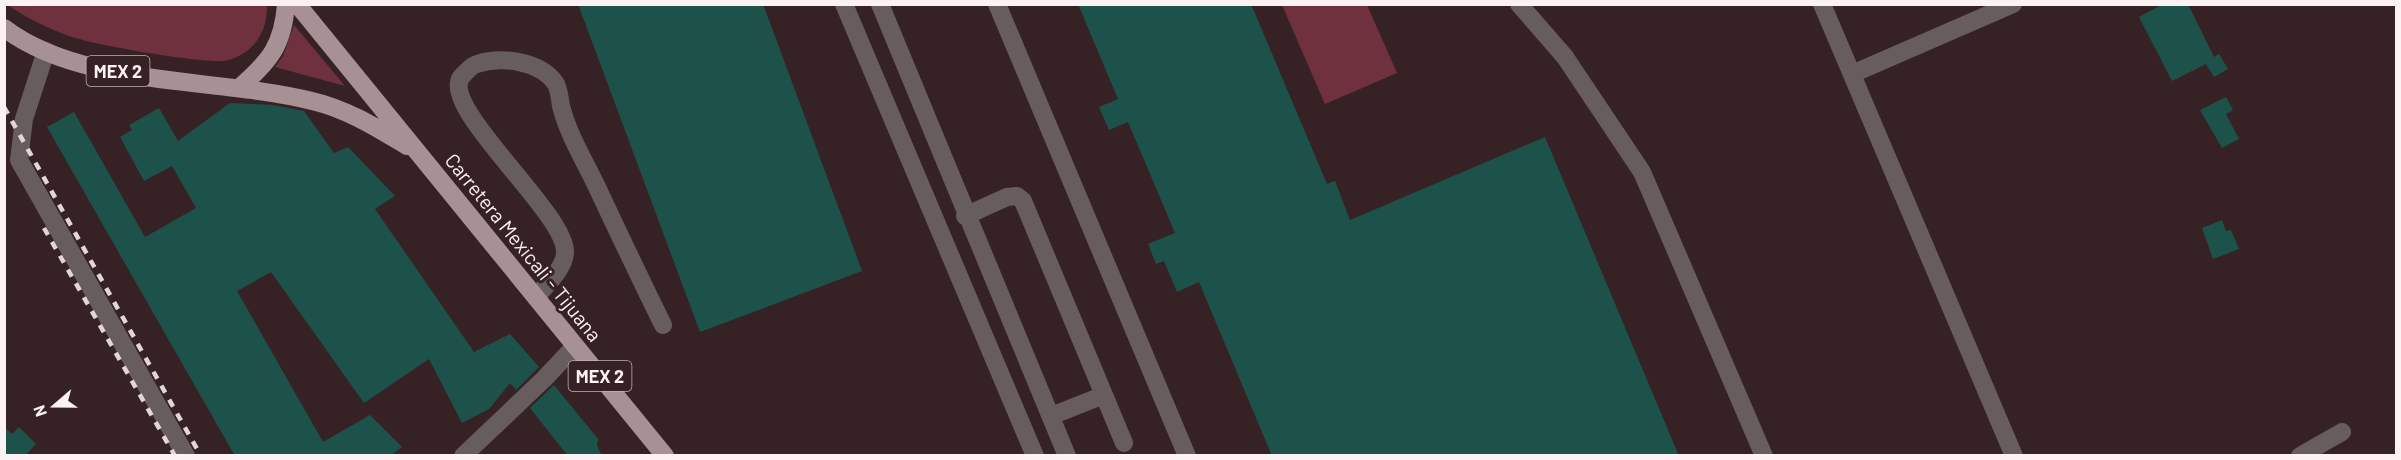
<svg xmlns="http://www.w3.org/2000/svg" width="2401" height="460" font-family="Barlow,sans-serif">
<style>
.green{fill:#70313f}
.building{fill:#1d524a}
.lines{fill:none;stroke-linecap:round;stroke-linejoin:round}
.minor{stroke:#685d5e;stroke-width:18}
.major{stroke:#a79194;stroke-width:18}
.rail{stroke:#e2d6d7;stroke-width:4.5;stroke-dasharray:8 8;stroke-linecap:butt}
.labels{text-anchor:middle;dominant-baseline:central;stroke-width:6;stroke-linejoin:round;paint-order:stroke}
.shield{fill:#362225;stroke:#c1b4b5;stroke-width:1.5}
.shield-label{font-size:18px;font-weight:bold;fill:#fdf2f3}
.street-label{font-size:20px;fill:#fdf2f3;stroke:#362225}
</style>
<rect width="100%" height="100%" fill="#362225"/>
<!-- green -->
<path class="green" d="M267,4C268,31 255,52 229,60C211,66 90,44 69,36C47,28 27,18 8,5Z
M1282,5H1367L1397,73L1325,104Z
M294,25L345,86L275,67L283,56Z"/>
<!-- building -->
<path class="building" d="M578,4H763L862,271L700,332Z
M1078,4H1251L1327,184L1335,181L1350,220L1545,137L1679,456H1272L1199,282L1177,292L1164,261L1156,264L1148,244L1175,233L1128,122L1109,130L1099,107L1118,99Z
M2163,4H2188L2214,57L2219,54L2228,69L2214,77L2206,64L2172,81L2139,17Z
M2226,97L2233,110L2226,114L2239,139L2222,148L2200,110Z
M230,103L273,105L304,111L334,153L348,147L395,196L375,209L474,352L510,334L539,367L516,390L510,383L489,409L462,423L429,359L364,403L271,272L237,291L323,442L370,415L402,447L390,456H235L47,127L74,112L145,237L196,208L172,166L144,181L120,137L132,130L129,125L159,108L178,141Z
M2222,220L2226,231L2231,230L2239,249L2213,259L2202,228Z
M554,385L598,439L597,445L602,456H568L530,408Z
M4,427L12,434L19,427L36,444L25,456H4Z"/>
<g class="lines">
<!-- minor -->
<path class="minor" d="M844,4L1035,456
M880,4L1067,456
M997,4L1187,456
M1519,4L1565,57L1642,172L1764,456
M1822,4L2014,456
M46,51L24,119L19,160L186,456
M1852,74L2013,4
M965,216L1007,197L1017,196L1023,201L1104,395L1051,416
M536,297C546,285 565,268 565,252C566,212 433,102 463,75C467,71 472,65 477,64C502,56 541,61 556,84C559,90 560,100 561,106C568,134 584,160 596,185C618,232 640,278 663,325
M1104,395L1124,443
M463,456L544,379L575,346
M2300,456L2342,432"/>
<!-- major -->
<path class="major" d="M297,4L665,456
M4,28C83,88 217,77 312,101C347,109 377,128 407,146
M240,87C270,61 283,45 286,4"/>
<!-- rail -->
<path class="rail" d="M4,107L201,456
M44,228L175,456"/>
</g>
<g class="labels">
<!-- shield labels -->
<g class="shield">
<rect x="86.5" y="56" width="63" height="30" rx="4.5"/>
<rect x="568.5" y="361" width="63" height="30" rx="4.5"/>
</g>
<g class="shield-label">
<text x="118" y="71">MEX 2</text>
<text x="600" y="376">MEX 2</text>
</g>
<!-- street labels -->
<g class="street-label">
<text transform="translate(524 247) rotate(51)">Carretera Mexicali - Tijuana</text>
</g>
</g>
<!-- border -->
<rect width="2401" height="460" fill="none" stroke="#fdf2f3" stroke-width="12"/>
<!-- north arrow -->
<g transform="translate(54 406) rotate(250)" stroke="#362225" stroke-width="4.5" paint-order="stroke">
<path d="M0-4.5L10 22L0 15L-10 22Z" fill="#fdf2f3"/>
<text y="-9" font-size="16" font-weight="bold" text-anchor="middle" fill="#fdf2f3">N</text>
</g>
</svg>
